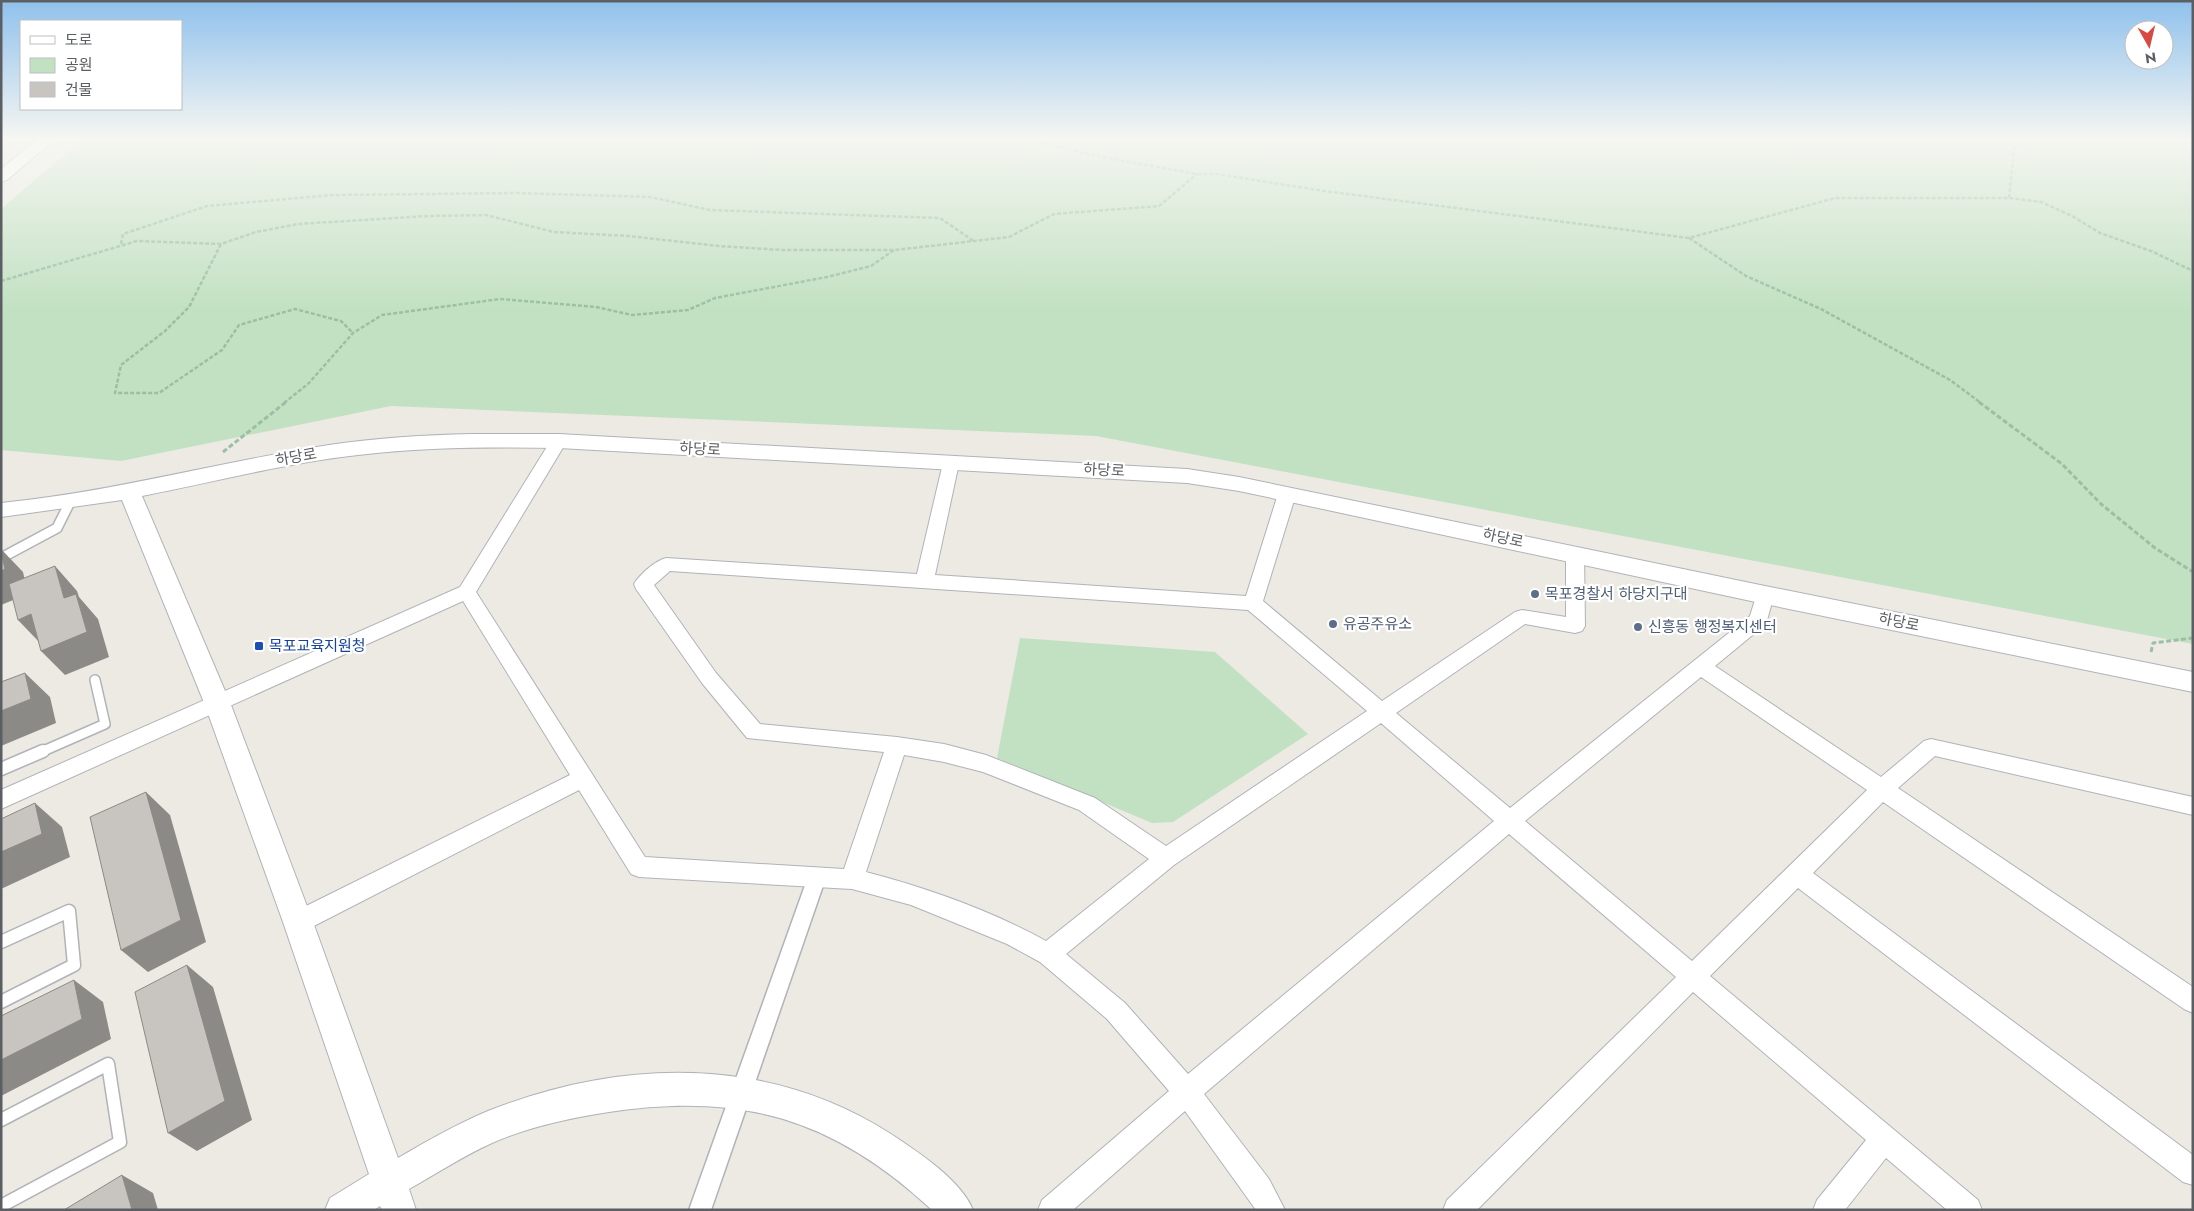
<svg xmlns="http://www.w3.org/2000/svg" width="2194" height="1211" font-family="Jost,'Noto Sans KR',sans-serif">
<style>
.green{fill:#c2e1c2}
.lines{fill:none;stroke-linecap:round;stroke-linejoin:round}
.service-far1-casing{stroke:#b0b3b7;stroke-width:12}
.service-casing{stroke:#b0b3b7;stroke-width:15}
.pedestrian-casing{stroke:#b0b3b7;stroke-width:3}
.minor-casing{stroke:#b0b3b7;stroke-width:2}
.tertiary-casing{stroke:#b0b3b7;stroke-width:2}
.path-far1{stroke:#9bbfa4;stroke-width:2.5;stroke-dasharray:4 2;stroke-linecap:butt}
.path{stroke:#9bbfa4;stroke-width:3;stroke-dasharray:5 2.5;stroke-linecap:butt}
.service-far1{stroke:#fff;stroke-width:9}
.service{stroke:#fff;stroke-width:12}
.pedestrian{fill:#fff;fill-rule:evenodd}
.minor{fill:#fff;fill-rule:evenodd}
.tertiary{fill:#fff;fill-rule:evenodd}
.shaded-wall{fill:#8c8a86}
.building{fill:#c8c5c0;stroke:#8c8a86}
.service-dot{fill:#5c6f8a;stroke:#fff;stroke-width:2}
.transit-dot{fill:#1a4fb4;stroke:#fff;stroke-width:2}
.labels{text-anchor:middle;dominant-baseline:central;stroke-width:4.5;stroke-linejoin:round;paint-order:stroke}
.street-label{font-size:15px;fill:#5b5e62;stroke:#fff}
.service-label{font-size:15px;fill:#4e5e75;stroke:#fff;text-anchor:start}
.transit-label{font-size:15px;fill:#164399;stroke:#fff;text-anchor:start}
</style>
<rect width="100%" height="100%" fill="#eceae3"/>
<!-- green -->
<path class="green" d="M84,138H2193V644L1096,436L391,406L121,461L1,450V209Z
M1020,638L1215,652L1308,734L1173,822L1152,823L997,758Z"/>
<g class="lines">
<defs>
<path id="service-far1" d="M1,558L57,528L70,502
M41,752L105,724L95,680"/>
<path id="service" d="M1,769L43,751
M1,942L69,911L74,965L1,1002
M1,1120L108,1064L120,1142L1,1206"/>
<path id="pedestrian" d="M817,869L823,871L826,877L711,1210H689L808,877L811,871Z"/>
<path id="minor" d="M559,436L565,437L567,441L476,592L645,857L844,869L884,752L747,738L702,683L636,589L634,584C640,574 655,561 666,558L917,574L943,463L945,459H957L959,463L935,575L1246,596L1278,494L1281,490H1293L1296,494L1263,601L1382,701L1515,612L1522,610L1566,617V553L1569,549L1575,547L1581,549L1584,553L1585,626L1582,631L1575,633L1525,624L1396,713L1510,808L1750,616L1758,590L1765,588L1772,590L1774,595L1766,624L1715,666L1881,777L1924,741L1931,739L2193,797V815L1935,756L1898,788L2193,987V1013L2184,1009L1883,802L1813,873L2193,1155V1185L2183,1182L1798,888L1710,976L1978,1200L1982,1210H1947L1886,1158L1845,1210H1813L1817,1200L1866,1140L1693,992L1477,1210H1443L1447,1200L1676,977L1509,834L1204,1094L1269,1179L1285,1210H1256L1185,1111L1073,1210H1038L1042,1200L1169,1091L1107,1019L1040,962L1007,944L911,905L852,889L639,877L631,874L579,790L306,930L298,933L290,930L286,922L290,914L570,775L463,601L1,809V790L460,587L553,437ZM670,571L1248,610L1367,711L1166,846L1095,798L986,755L944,744L897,737L760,724L716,673L654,585ZM1701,677L1867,790L1692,961L1525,821ZM1381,723L1494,821L1188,1074L1125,1003L1066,954L1174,865ZM904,755L944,762L983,772L1079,810L1149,859L1046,941C990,910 927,888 866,872Z"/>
<path id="tertiary" d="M39,138H56L7,180L1,182V169Z
M472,434H559L1187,469L1239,477L1765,586L2193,672V692L1765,604L1239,491L1187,483L559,448C492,447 425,447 358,455C285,463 214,482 142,496L231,705L313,922L398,1158C427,1141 457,1124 488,1111C622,1058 768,1055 891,1134C918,1152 961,1180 973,1210H932C833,1118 741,1092 609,1112C570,1118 528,1127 492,1143C463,1156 436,1174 409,1189L416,1210H382L380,1206L374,1210H325L330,1198L369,1174L283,922L205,705L122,500L1,517V503C112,492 219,462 329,445C377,438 424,435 472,434Z"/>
</defs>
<!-- service-far1 casing -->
<use href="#service-far1" class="service-far1-casing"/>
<!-- service casing -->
<use href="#service" class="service-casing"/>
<!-- pedestrian casing -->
<use href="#pedestrian" class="pedestrian-casing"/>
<!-- minor casing -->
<use href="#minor" class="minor-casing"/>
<!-- tertiary casing -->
<use href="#tertiary" class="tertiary-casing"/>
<!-- path-far1 -->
<path class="path-far1" d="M1021,138L1107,158L1197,174H1217L1324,191L1689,238L1835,198H2009L2041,202L2072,216L2100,233L2151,251L2193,271
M2009,198L2014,150L2023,138
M1689,238L1746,276L1821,309L1950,380L1981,403
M121,244L123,234L207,206L332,195L517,193L650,197L710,210L940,218L975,242
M221,244L189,307L165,331L121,365L115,393H159L222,350L239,325L295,309L341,321L353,333
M1,281L137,241L221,244L256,232L298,224L428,216L486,215L554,232L628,236L719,246L783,250H895L1009,237L1054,214L1159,206L1197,174
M284,403L308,384L353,333L382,315L500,299L596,307L632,315L688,310L715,298L827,277L871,266L894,250"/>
<!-- path -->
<path class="path" d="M1979,402L2062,464L2101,504L2155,548L2193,572
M223,452L286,402
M2151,652L2153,643L2193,638"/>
<!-- service-far1 -->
<use href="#service-far1" class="service-far1"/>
<!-- service -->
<use href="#service" class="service"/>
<!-- pedestrian -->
<use href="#pedestrian" class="pedestrian"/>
<!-- minor -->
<use href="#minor" class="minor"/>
<!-- tertiary -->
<use href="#tertiary" class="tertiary"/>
</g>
<!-- shaded-wall -->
<path class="shaded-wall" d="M1,549L23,572L28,594L1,605Z
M55,566L77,591L79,597L98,619L109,657L65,675L41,651L64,598Z
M31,614L42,645L18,620Z
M25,673L50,697L56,723L1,746V711Z
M146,792L170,815L206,942L148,972L121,950Z
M35,803L62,827L70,857L1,889V852Z
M187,965L213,987L252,1120L197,1151L168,1133Z
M74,980L103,1002L111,1039L1,1096V1060Z
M122,1175L153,1193L158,1210H132Z"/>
<!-- building -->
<path class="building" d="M1,552L5,569L1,571Z
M55,566L64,598L76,594L87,632L41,651L31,614L18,620L9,584Z
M25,673L31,699L1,711V682Z
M146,792L181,920L121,950L90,817Z
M35,803L42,834L1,852V819Z
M187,965L225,1101L168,1133L135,992Z
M74,980L82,1019L1,1060V1016Z
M122,1175L132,1210H64Z"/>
<!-- sky -->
<linearGradient id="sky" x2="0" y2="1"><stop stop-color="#8fc1ed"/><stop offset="0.45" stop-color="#f6f6f2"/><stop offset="1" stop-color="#f6f6f2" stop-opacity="0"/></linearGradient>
<rect width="2194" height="308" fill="url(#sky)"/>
<!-- markers -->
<g class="service-dot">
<circle cx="1535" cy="594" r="5"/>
<circle cx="1333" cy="624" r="5"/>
<circle cx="1638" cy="627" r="5"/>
</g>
<rect class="transit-dot" x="254" y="641" width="10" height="10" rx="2.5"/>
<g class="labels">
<!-- street labels -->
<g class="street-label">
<text transform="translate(700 449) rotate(3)">하당로</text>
<text transform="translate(296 457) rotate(-10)">하당로</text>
<text transform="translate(1104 470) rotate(3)">하당로</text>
<text transform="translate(1503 538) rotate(12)">하당로</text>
<text transform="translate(1899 622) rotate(11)">하당로</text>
</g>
<!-- service labels -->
<g class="service-label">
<text x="1545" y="594">목포경찰서 하당지구대</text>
<text x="1343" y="624">유공주유소</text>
<text x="1648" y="627">신흥동 행정복지센터</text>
</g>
<!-- transit labels -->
<g class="transit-label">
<text x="269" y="646">목포교육지원청</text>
</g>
</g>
<!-- border -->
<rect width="2194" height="1211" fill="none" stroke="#5b5e62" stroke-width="5"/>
<!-- legend -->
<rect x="20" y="20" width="162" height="90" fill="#ffffff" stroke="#bdbfc0"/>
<rect x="30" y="36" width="25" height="8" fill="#ffffff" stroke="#bdbfc0"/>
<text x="65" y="45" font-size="15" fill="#5b5e62">도로</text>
<rect x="30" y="58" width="25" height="15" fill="#c2e1c2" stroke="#bdbfc0"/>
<text x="65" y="70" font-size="15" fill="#5b5e62">공원</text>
<rect x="30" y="82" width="25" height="15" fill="#c8c5c0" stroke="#bdbfc0"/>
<text x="65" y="95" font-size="15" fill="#5b5e62">건물</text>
<!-- north arrow -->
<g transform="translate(2149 45) rotate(172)"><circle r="24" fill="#ffffff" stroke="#bdbfc0"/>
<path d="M0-4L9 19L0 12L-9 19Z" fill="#d64a3f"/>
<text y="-8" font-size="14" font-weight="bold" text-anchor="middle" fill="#5b5e62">N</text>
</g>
</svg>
